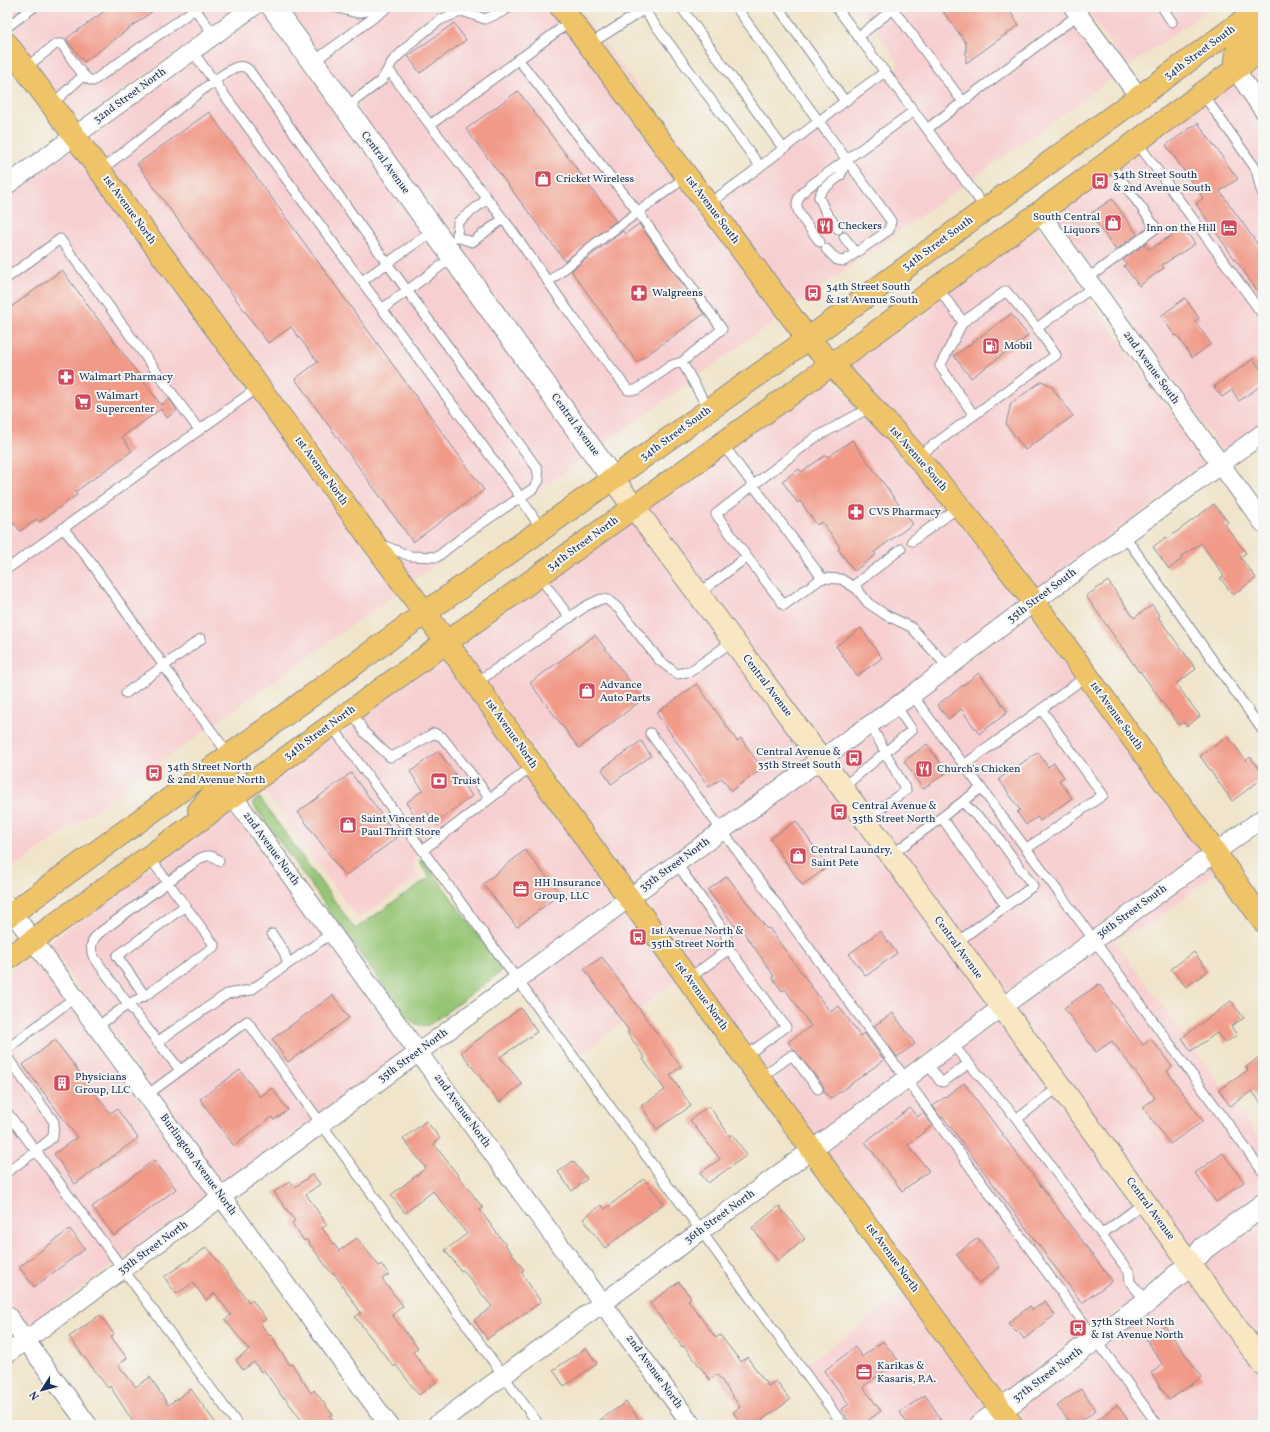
<svg xmlns="http://www.w3.org/2000/svg" width="1270" height="1432" font-family="Vollkorn,serif">
<style>
.built{fill:#f7cfd0}
.green{fill:#96c574;stroke:#587a69}
.building{fill:#f19a88}
.lines{fill:none;stroke-linecap:round;stroke-linejoin:round}
.service-casing{stroke:#868a94;stroke-width:11}
.minor-casing{stroke:#868a94;stroke-width:20}
.tertiary-casing{stroke:#868a94;stroke-width:24}
.secondary-casing{stroke:#868a94;stroke-width:24}
.primary-casing{stroke:#868a94;stroke-width:24}
.trunk-casing{stroke:#868a94;stroke-width:24}
.service{stroke:#fff;stroke-width:9}
.minor{stroke:#fff;stroke-width:18}
.tertiary{stroke:#fff;stroke-width:22}
.secondary{stroke:#f9e7c3;stroke-width:22}
.primary{stroke:#efc469;stroke-width:22}
.trunk{stroke:#efc469;stroke-width:22}
.labels{text-anchor:middle;dominant-baseline:central;stroke-width:4;stroke-linejoin:round;paint-order:stroke}
.street-label{font-size:11px;fill:#1b2f5e;stroke:#f6f6f2}
.poi-label{font-size:11px;fill:#1b2f5e;stroke:#f6f6f2;text-anchor:start}
</style>
<rect width="100%" height="100%" fill="#f6f6f2"/>
<filter id="ink" filterUnits="userSpaceOnUse"><feTurbulence type="fractalNoise" baseFrequency=".025" numOctaves="2"/><feDisplacementMap in="SourceGraphic" scale="8" xChannelSelector="R" yChannelSelector="G"/><feConvolveMatrix kernelMatrix="1 2 1 2 8 2 1 2 1" color-interpolation-filters="sRGB"/></filter>
<filter id="wash" filterUnits="userSpaceOnUse"><feTurbulence type="fractalNoise" baseFrequency=".012" numOctaves="4" result="noise"/><feDisplacementMap in="SourceGraphic" scale="16" xChannelSelector="R" yChannelSelector="G"/><feGaussianBlur stdDeviation="0.9" result="paint"/><feColorMatrix in="noise" values="0 0 0 0 0 0 0 0 0 0 0 0 0 0 0 0 0 1.4 0 .05"/><feComposite in="paint" operator="in"/></filter>
<g filter="url(#wash)">
<rect width="100%" height="100%" fill="#f0e4ca"/>
<!-- built -->
<path class="built" d="M7,7H239L77,124L7,28Z
M284,7H549L780,317L601,446Z
M573,7H577L720,196L899,64L860,7H1061L1113,78L795,306Z
M1085,7H1212L1128,67Z
M263,10L586,457L413,581L87,138Z
M1263,59V93L1248,70Z
M1232,81L1263,126V423L1223,452L1051,214Z
M72,149L398,592L7,873V196Z
M1036,225L1208,463L1036,590L845,365Z
M829,376L892,442L962,525L1021,601L907,688L823,747L646,508Z
M630,519L808,758L632,886L459,644Z
M1031,614L1203,851L1004,994L833,760Z
M444,655L617,897L502,980L507,974L508,968L429,855L419,853L415,855L412,867L420,876L358,919L266,793L255,792L248,797L247,799L246,798Z
M818,771L989,1006L815,1137L642,899Z
M231,809L406,1051L224,1184L47,944Z
M1212,865L1216,871L1153,923L1114,940L1263,1142V1195L1192,1251L1014,1008Z
M626,910L677,980L582,1054L522,987Z
M32,955L209,1195L27,1327L7,1299V973Z
M999,1019L1179,1265L1004,1397L825,1151Z
M1263,1215V1348L1203,1265L1210,1254Z
M1189,1279L1263,1380V1425H1175L1171,1419L1164,1425H1028L1017,1409Z
M904,1292L989,1409L967,1425H850L804,1367Z"/>
<!-- green -->
<path class="green" d="M259,797L355,929L430,877L419,862L423,859L499,964L501,968L498,974L429,1025C418,1027 412,1022 404,1015L252,803Z"/>
<g id="blocks">
<!-- building -->
<path class="building" d="M110,7H158L84,62L66,39Z
M940,7H1007L1019,25L966,63V43Z
M454,23L466,40L420,73L408,56Z
M518,91L616,221L565,261L466,129Z
M209,112L484,490L413,542L295,379L318,362L291,327L268,343L137,164Z
M1198,123L1238,179L1220,191L1263,252V299L1196,204L1203,198L1166,145Z
M1112,199L1137,234L1116,250L1090,214Z
M639,224L704,314L637,362L572,272V270L623,231L625,234Z
M1184,228L1195,244L1162,265L1164,268L1139,286L1124,266L1126,264L1123,260L1144,244L1147,248H1149L1150,249Z
M62,270L161,405L169,399L177,410L167,418L161,409L122,437L132,451L75,492L77,495L39,522L37,519L20,531L14,523L7,529V310Z
M1185,298L1199,318L1195,321L1211,344L1192,358L1177,335L1175,336L1161,316Z
M1011,314L1028,336L971,378L954,356Z
M1253,359L1263,372V384L1239,401L1232,390L1222,397L1214,387Z
M1042,381L1051,386L1073,416L1025,450L1006,424L1011,403Z
M852,440L913,524L874,552L876,555L854,571L838,549L840,547L822,522L817,525L800,501L798,503L782,481L799,469L801,472L826,455L828,457Z
M1214,504L1228,522L1225,525L1246,553L1240,557L1256,578L1233,595L1220,578L1224,576L1201,543L1181,557L1182,559L1169,569L1153,547L1166,537L1167,539Z
M1108,581L1134,618L1152,605L1160,616L1158,617L1196,669L1176,684L1200,716L1187,726L1184,722L1179,725L1140,671L1139,672L1086,596Z
M861,628L882,658L857,676L836,646Z
M595,635L643,699L579,748L530,683Z
M979,673L1008,712L979,734L961,709L948,719L937,705Z
M697,684L737,741L741,738L762,769L731,791L722,778L709,787L656,713Z
M1228,736L1246,761L1250,757L1263,774V778L1232,801L1200,756Z
M641,741L651,756L611,784L602,769Z
M927,744L947,772L923,789L904,761Z
M438,751L472,796L436,823L426,811L417,818L406,803L423,790L410,772Z
M1038,752L1048,767L1054,763L1064,777L1059,780L1072,798L1040,821L1037,817L1026,825L1017,812L1020,810L999,779Z
M351,773L398,837L345,876L298,812Z
M796,821L828,867L802,885L770,839Z
M525,850L560,894L517,927L483,884Z
M727,876L767,929L769,928L830,1012L839,1006L860,1036L864,1033L884,1060L830,1099L824,1091L823,1085L788,1042L811,1026L785,989L782,991L772,977L774,976L738,924L735,926L708,890Z
M880,931L897,953L866,976L849,954Z
M1194,952L1208,971L1186,987L1171,969Z
M602,957L681,1067L670,1075L691,1106L657,1129L641,1106L665,1090L643,1059L645,1058L627,1032L629,1031L584,969Z
M1099,984L1143,1045L1151,1039L1172,1067L1167,1071L1203,1121L1170,1144L1143,1107L1155,1098L1112,1041L1096,1052L1064,1008Z
M333,995L349,1018L288,1062L272,1039Z
M1231,1001L1244,1018L1231,1026L1237,1035L1225,1043L1217,1033L1191,1051L1182,1038Z
M521,1008L537,1032L500,1057L522,1084L499,1102L461,1052Z
M893,1013L915,1044L897,1057L874,1026Z
M55,1040L110,1113L117,1109L138,1138L75,1184L54,1154L77,1137L23,1065Z
M1263,1054V1106L1252,1091L1230,1106L1219,1090L1248,1070L1246,1067Z
M240,1070L260,1097L272,1088L288,1110L274,1120L272,1117L234,1146L200,1099Z
M964,1083L1112,1281L1082,1303L943,1117L941,1118L933,1106Z
M709,1106L730,1136L732,1134L747,1155L708,1183L700,1173L720,1159L690,1120Z
M910,1108L917,1117L923,1113L932,1125L908,1145L929,1171L902,1191L865,1142Z
M426,1121L440,1138L434,1144L483,1208L480,1210L524,1270L521,1272L541,1302L487,1339L474,1320L492,1307L463,1270L461,1271L445,1250L467,1234L433,1191L405,1213L391,1195L426,1168L403,1139Z
M1223,1153L1244,1182L1216,1202L1195,1173Z
M154,1160L176,1189L114,1236L92,1207Z
M573,1161L587,1179L572,1191L558,1172Z
M313,1174L320,1184L306,1194L327,1225L322,1228L339,1251L357,1238L379,1266L381,1264L389,1274L382,1279L403,1306L392,1315L418,1348L413,1352L436,1382L419,1395L396,1365L394,1367L355,1317L361,1313L334,1273L332,1274L306,1239L304,1241L292,1223L295,1221L274,1192L290,1181L295,1187Z
M644,1179L664,1203L605,1248L583,1219L601,1205L605,1209Z
M779,1206L805,1239L778,1261L752,1228Z
M70,1229L85,1249L34,1287L19,1267Z
M978,1238L1000,1267L979,1283L956,1254Z
M207,1247L249,1302L252,1300L266,1319L260,1323L269,1336L271,1335L277,1344L276,1345L290,1365L292,1364L311,1393L314,1390L333,1415L330,1416L336,1425H305L285,1398H283L264,1370L261,1372L254,1362L243,1370L236,1360L249,1350L225,1320L231,1315L215,1293L206,1300L193,1283L176,1294L164,1277Z
M679,1282L691,1298L688,1300L716,1338L720,1335L741,1362L747,1357L768,1386L776,1381L790,1400L755,1425H742L733,1412L740,1407L717,1374L710,1380L684,1346L682,1347L650,1303Z
M1045,1301L1055,1315L1024,1339L1018,1331L1016,1332L1008,1323L1030,1306L1033,1310Z
M100,1315L114,1334L111,1337L127,1358L118,1365L136,1387L150,1377L168,1405L191,1389L217,1425H135L110,1386L108,1388L69,1337Z
M1165,1326L1202,1377L1169,1400L1151,1373L1163,1365L1146,1339Z
M883,1341L898,1360L863,1387L881,1411L862,1425H852L841,1410L849,1404L824,1371L855,1347L862,1357Z
M586,1348L597,1364L564,1386L553,1370Z
M1081,1389L1096,1410L1075,1425H1072L1057,1406Z
M925,1395L941,1419L932,1425H908L900,1412Z
M626,1402L643,1425H593Z
M1117,1405L1132,1425H1090Z"/>
</g>
</g>
<g filter="url(#ink)">
<use href="#blocks" fill-opacity="0" stroke="#868a94" stroke-width="1"/>
<g class="lines">
<defs>
<path id="service" d="M334,7L357,13L386,7
M681,7L783,148
M736,7L891,221L889,230L844,261L837,260L826,249
M778,7L844,100
M836,7L885,72
M1162,7L1172,22
M644,10L677,54L760,166
M7,27L34,7
M858,37L893,9L963,102
M590,44L648,7
M192,51L514,488L542,530
M313,62L388,7
M25,68L56,44H62C68,53 83,80 93,81L195,9L214,35
M388,69L437,134L511,229L572,316L628,390H636L672,365L682,362L722,329L638,212L518,59
M1202,93L1256,169L1261,190L1263,193
M51,105L84,75
M345,108L382,80L392,62L413,41L440,20L462,11L485,19L502,12L510,7
M430,125L571,21
M927,129L1079,14
M1136,141L1263,315
M100,171L215,80C225,74 239,60 249,70L387,263L537,468L539,480L534,488L469,532L437,557L410,556L380,544
M708,204C769,163 825,114 885,72L986,209
M838,229L825,211L819,197L822,190L840,176L847,160
M457,237L472,242L503,219
M457,237L458,222L487,199
M844,237L856,253
M820,242C814,233 797,215 797,205C797,195 807,188 814,183L914,111
M7,278L60,239L199,430
M1087,279L1156,228L1108,161
M362,281L434,230
M548,282L596,243L687,176
M937,287L963,322L940,366L973,414
M382,309L453,257
M963,322L1006,291L1037,328
M682,362L709,410
M722,443L822,578
M917,457L1056,355L1037,328L1093,287
M63,528L90,561L164,666L229,755
M1124,535L1263,731
M912,541L959,507
M747,557L716,514L813,439L871,407
M7,569L259,387
M539,576L570,618
M853,586L901,549
M698,594L747,557L784,605L822,578L841,579L857,589L868,603L886,615L911,627L948,667
M476,683L586,606L601,599L608,600L619,609L659,660L677,674L691,671L733,641
M126,693L201,639
M912,695L1094,940L1263,1172
M352,711L364,732L390,757L400,753L434,733L442,737L490,798
M331,725L843,1425
M650,733L906,1079L1158,1425
M964,765L1087,676
M842,788L912,730L896,706
M942,818L1006,906
M865,820L906,790L870,724
M1026,849L1103,795L1041,709
M423,850L534,765
M891,855L981,788
M677,864L725,932L729,949L786,1027L745,1056
M272,934L284,952L288,964
M956,943L1033,886L992,829L972,812L963,802
M688,979L729,949
M145,996L117,956L185,906
M97,1027L128,1004L145,996L215,946L149,857
M157,1042L227,994L251,990L332,933
M952,1044L1017,1119L1060,1086
M7,1049L75,997
M7,1057L54,1122L53,1137L36,1151L7,1172
M927,1063L940,1081L943,1082L968,1064
M180,1070L128,1004L93,956C90,947 91,941 98,934L199,859C207,855 212,854 219,861
M760,1078L792,1055L818,1089
M147,1095L247,1021L539,1425
M7,1112L238,1425
M1017,1119L1129,1272L1130,1282L1147,1302
M1102,1234L1145,1202"/>
<path id="minor" d="M1073,7L1139,97
M1235,69L1263,110
M7,185L253,7
M1039,212L1263,523
M233,796L418,1052L692,1425
M7,905L389,1425
M7,1315L88,1425
M7,1354L629,898L821,759L912,695L1034,602L1263,433
M436,1425L813,1149L1002,1007L1263,818"/>
<path id="tertiary" d="M273,7L613,479
M981,1425L1095,1339L1147,1302L1190,1264L1204,1248L1263,1205"/>
<path id="secondary" d="M613,479L821,759L1263,1364"/>
<path id="primary" d="M561,7L808,339L899,436L970,519L1034,602L1215,852L1263,921
M7,44L447,643L547,785L1012,1425"/>
<path id="trunk" d="M1235,69L1237,51L1243,37L1263,22
M199,810L220,786L225,775L229,755
M7,917L425,613L808,339L1262,7
M7,959L831,365L1263,49"/>
</defs>
<!-- service casing -->
<use href="#service" class="service-casing"/>
<!-- minor casing -->
<use href="#minor" class="minor-casing"/>
<!-- tertiary casing -->
<use href="#tertiary" class="tertiary-casing"/>
<!-- secondary casing -->
<use href="#secondary" class="secondary-casing"/>
<!-- primary casing -->
<use href="#primary" class="primary-casing"/>
<!-- trunk casing -->
<use href="#trunk" class="trunk-casing"/>
<!-- service -->
<use href="#service" class="service"/>
<!-- minor -->
<use href="#minor" class="minor"/>
<!-- tertiary -->
<use href="#tertiary" class="tertiary"/>
<!-- secondary -->
<use href="#secondary" class="secondary"/>
<!-- primary -->
<use href="#primary" class="primary"/>
<!-- trunk -->
<use href="#trunk" class="trunk"/>
</g>
</g>
<!-- icons -->
<defs>
<symbol id="shop-square" viewBox="-11 -11 22 22"><rect x="-9" y="-9" width="18" height="18" rx="4" fill="#d1495b" stroke="#f6f6f2"/><path d="M-5-2.5h2.3a2.7 3.5 0 0 1 5.4 0H5L5.5 6h-11ZM-1.5-2.5h3a1.5 2.3 0 0 0-3 0Z" fill="#fff"/></symbol>
<symbol id="bus-square" viewBox="-11 -11 22 22"><rect x="-9" y="-9" width="18" height="18" rx="4" fill="#d1495b" stroke="#f6f6f2"/><path d="M-5-6H5V4H4V6H2V4H-2V6H-4V4H-5ZM-3.5-4V0h7V-4ZM-3.5 1.2v1.5H-2V1.2ZM2 1.2v1.5H3.5V1.2Z" fill="#fff"/></symbol>
<symbol id="restaurant-square" viewBox="-11 -11 22 22"><rect x="-9" y="-9" width="18" height="18" rx="4" fill="#d1495b" stroke="#f6f6f2"/><path d="M-5-6h1v4h1v-4h1v4h1v-4h1v5L-1.5 .5V6h-2V.5L-5-1ZM5-6V6H3V1.5H1.5Q1.5-4 5-6Z" fill="#fff"/></symbol>
<symbol id="hotel-square" viewBox="-11 -11 22 22"><rect x="-9" y="-9" width="18" height="18" rx="4" fill="#d1495b" stroke="#f6f6f2"/><path d="M-6-4.5h1.5V1H6V5H4.5V3h-9V5H-6ZM-4 0a1.8 1.8 0 1 1 3.6 0ZM.5 0V-2.5h3Q6-2.5 6 0Z" fill="#fff"/></symbol>
<symbol id="pharmacy-square" viewBox="-11 -11 22 22"><rect x="-9" y="-9" width="18" height="18" rx="4" fill="#d1495b" stroke="#f6f6f2"/><path d="M-2-6h4v4h4v4h-4v4h-4v-4h-4v-4h4Z" fill="#fff"/></symbol>
<symbol id="fuel-square" viewBox="-11 -11 22 22"><rect x="-9" y="-9" width="18" height="18" rx="4" fill="#d1495b" stroke="#f6f6f2"/><path d="M-5.5-6h7V0h2V4h1.3V-2.5L3-4.5l.8-.8L6-3V5H2.5V1h-1V6h-7ZM-4.2-4.7v3.2H.2V-4.7Z" fill="#fff"/></symbol>
<symbol id="supermarket-square" viewBox="-11 -11 22 22"><rect x="-9" y="-9" width="18" height="18" rx="4" fill="#d1495b" stroke="#f6f6f2"/><path d="M-6-5.5h2.5l.6 2H6L4.5 2H-2.5L-4.4-4H-6ZM-1.5 3.2a1.3 1.3 0 1 0 .1 0ZM3 3.2a1.3 1.3 0 1 0 .1 0Z" fill="#fff"/></symbol>
<symbol id="bank-square" viewBox="-11 -11 22 22"><rect x="-9" y="-9" width="18" height="18" rx="4" fill="#d1495b" stroke="#f6f6f2"/><path d="M-6-4H6V4H-6ZM0-2.3a2.3 2.3 0 1 0 0 4.6a2.3 2.3 0 1 0 0-4.6Z" fill="#fff"/></symbol>
<symbol id="office-square" viewBox="-11 -11 22 22"><rect x="-9" y="-9" width="18" height="18" rx="4" fill="#d1495b" stroke="#f6f6f2"/><path d="M-6-3h4V-5.5h4V-3h4V5H-6ZM-1-4.5V-3h2v-1.5ZM-6 0V1H6V0Z" fill="#fff"/></symbol>
<symbol id="building-square" viewBox="-11 -11 22 22"><rect x="-9" y="-9" width="18" height="18" rx="4" fill="#d1495b" stroke="#f6f6f2"/><path d="M-4-6H4V6H1V3H-1V6H-4ZM-2.5-4.3h1.7v1.8h-1.7ZM.8-4.3h1.7v1.8H.8ZM-2.5-1h1.7V.8h-1.7ZM.8-1h1.7V.8H.8Z" fill="#fff"/></symbol>
</defs>
<g fill-rule="evenodd">
<use href="#shop-square" x="533" y="169" width="20" height="20"/>
<use href="#bus-square" x="1090" y="171" width="20" height="20"/>
<use href="#shop-square" x="1103" y="213" width="20" height="20"/>
<use href="#restaurant-square" x="815" y="216" width="20" height="20"/>
<use href="#hotel-square" x="1219" y="218" width="20" height="20"/>
<use href="#pharmacy-square" x="629" y="283" width="20" height="20"/>
<use href="#bus-square" x="803" y="283" width="20" height="20"/>
<use href="#fuel-square" x="981" y="336" width="20" height="20"/>
<use href="#pharmacy-square" x="56" y="367" width="20" height="20"/>
<use href="#supermarket-square" x="73" y="392" width="20" height="20"/>
<use href="#pharmacy-square" x="846" y="502" width="20" height="20"/>
<use href="#shop-square" x="577" y="681" width="20" height="20"/>
<use href="#bus-square" x="844" y="748" width="20" height="20"/>
<use href="#restaurant-square" x="914" y="759" width="20" height="20"/>
<use href="#bus-square" x="144" y="763" width="20" height="20"/>
<use href="#bank-square" x="429" y="771" width="20" height="20"/>
<use href="#bus-square" x="829" y="802" width="20" height="20"/>
<use href="#shop-square" x="338" y="815" width="20" height="20"/>
<use href="#shop-square" x="788" y="846" width="20" height="20"/>
<use href="#office-square" x="511" y="879" width="20" height="20"/>
<use href="#bus-square" x="628" y="927" width="20" height="20"/>
<use href="#building-square" x="52" y="1073" width="20" height="20"/>
<use href="#bus-square" x="1068" y="1318" width="20" height="20"/>
<use href="#office-square" x="854" y="1362" width="20" height="20"/>
</g>
<g class="labels">
<!-- street labels -->
<g class="street-label">
<text transform="translate(1200 53) rotate(-36)">34th Street South</text>
<text transform="translate(130 96) rotate(-36)">32nd Street North</text>
<text transform="translate(385 163) rotate(54)">Central Avenue</text>
<text transform="translate(129 210) rotate(54)">1st Avenue North</text>
<text transform="translate(712 210) rotate(53)">1st Avenue South</text>
<text transform="translate(938 244) rotate(-36)">34th Street South</text>
<text transform="translate(1151 368) rotate(54)">2nd Avenue South</text>
<text transform="translate(575 425) rotate(54)">Central Avenue</text>
<text transform="translate(676 434) rotate(-36)">34th Street South</text>
<text transform="translate(918 459) rotate(49)">1st Avenue South</text>
<text transform="translate(321 471) rotate(54)">1st Avenue North</text>
<text transform="translate(583 544) rotate(-36)">34th Street North</text>
<text transform="translate(1042 596) rotate(-37)">35th Street South</text>
<text transform="translate(767 686) rotate(53)">Central Avenue</text>
<text transform="translate(1116 716) rotate(54)">1st Avenue South</text>
<text transform="translate(320 733) rotate(-36)">34th Street North</text>
<text transform="translate(511 734) rotate(55)">1st Avenue North</text>
<text transform="translate(271 849) rotate(54)">2nd Avenue North</text>
<text transform="translate(675 865) rotate(-36)">35th Street North</text>
<text transform="translate(1132 912) rotate(-36)">36th Street South</text>
<text transform="translate(958 948) rotate(54)">Central Avenue</text>
<text transform="translate(701 996) rotate(54)">1st Avenue North</text>
<text transform="translate(413 1056) rotate(-36)">35th Street North</text>
<text transform="translate(462 1111) rotate(54)">2nd Avenue North</text>
<text transform="translate(198 1165) rotate(54)">Burlington Avenue North</text>
<text transform="translate(1150 1209) rotate(54)">Central Avenue</text>
<text transform="translate(720 1217) rotate(-36)">36th Street North</text>
<text transform="translate(153 1248) rotate(-36)">35th Street North</text>
<text transform="translate(892 1258) rotate(54)">1st Avenue North</text>
<text transform="translate(654 1372) rotate(54)">2nd Avenue North</text>
<text transform="translate(1048 1375) rotate(-37)">37th Street North</text>
</g>
<!-- poi labels -->
<g class="poi-label">
<text x="1113" y="175">34th Street South<tspan x="1113" dy="13">&amp; 2nd Avenue South</tspan></text>
<text x="556" y="179">Cricket Wireless</text>
<text x="1100" y="217" text-anchor="end">South Central<tspan x="1100" dy="13">Liquors</tspan></text>
<text x="838" y="226">Checkers</text>
<text x="1216" y="228" text-anchor="end">Inn on the Hill</text>
<text x="826" y="287">34th Street South<tspan x="826" dy="13">&amp; 1st Avenue South</tspan></text>
<text x="652" y="293">Walgreens</text>
<text x="1004" y="346">Mobil</text>
<text x="79" y="377">Walmart Pharmacy</text>
<text x="96" y="396">Walmart<tspan x="96" dy="13">Supercenter</tspan></text>
<text x="869" y="512">CVS Pharmacy</text>
<text x="600" y="685">Advance<tspan x="600" dy="13">Auto Parts</tspan></text>
<text x="841" y="752" text-anchor="end">Central Avenue &amp;<tspan x="841" dy="13">35th Street South</tspan></text>
<text x="167" y="767">34th Street North<tspan x="167" dy="13">&amp; 2nd Avenue North</tspan></text>
<text x="937" y="769">Church's Chicken</text>
<text x="452" y="781">Truist</text>
<text x="852" y="806">Central Avenue &amp;<tspan x="852" dy="13">35th Street North</tspan></text>
<text x="361" y="819">Saint Vincent de<tspan x="361" dy="13">Paul Thrift Store</tspan></text>
<text x="811" y="850">Central Laundry,<tspan x="811" dy="13">Saint Pete</tspan></text>
<text x="534" y="883">HH Insurance<tspan x="534" dy="13">Group, LLC</tspan></text>
<text x="651" y="931">1st Avenue North &amp;<tspan x="651" dy="13">35th Street North</tspan></text>
<text x="75" y="1077">Physicians<tspan x="75" dy="13">Group, LLC</tspan></text>
<text x="1091" y="1322">37th Street North<tspan x="1091" dy="13">&amp; 1st Avenue North</tspan></text>
<text x="877" y="1366">Karikas &amp;<tspan x="877" dy="13">Kasaris, P.A.</tspan></text>
</g>
</g>
<!-- margin -->
<rect width="1270" height="1432" fill="none" stroke="#f6f6f2" stroke-width="24"/>
<!-- north arrow -->
<g transform="translate(42 1390) rotate(234)" stroke="#f6f6f2" stroke-width="3" paint-order="stroke">
<path d="M0-3L7 15L0 10L-7 15Z" fill="#1b2f5e"/>
<text y="-6" font-size="11" font-weight="bold" text-anchor="middle" fill="#1b2f5e">N</text>
</g>
</svg>
